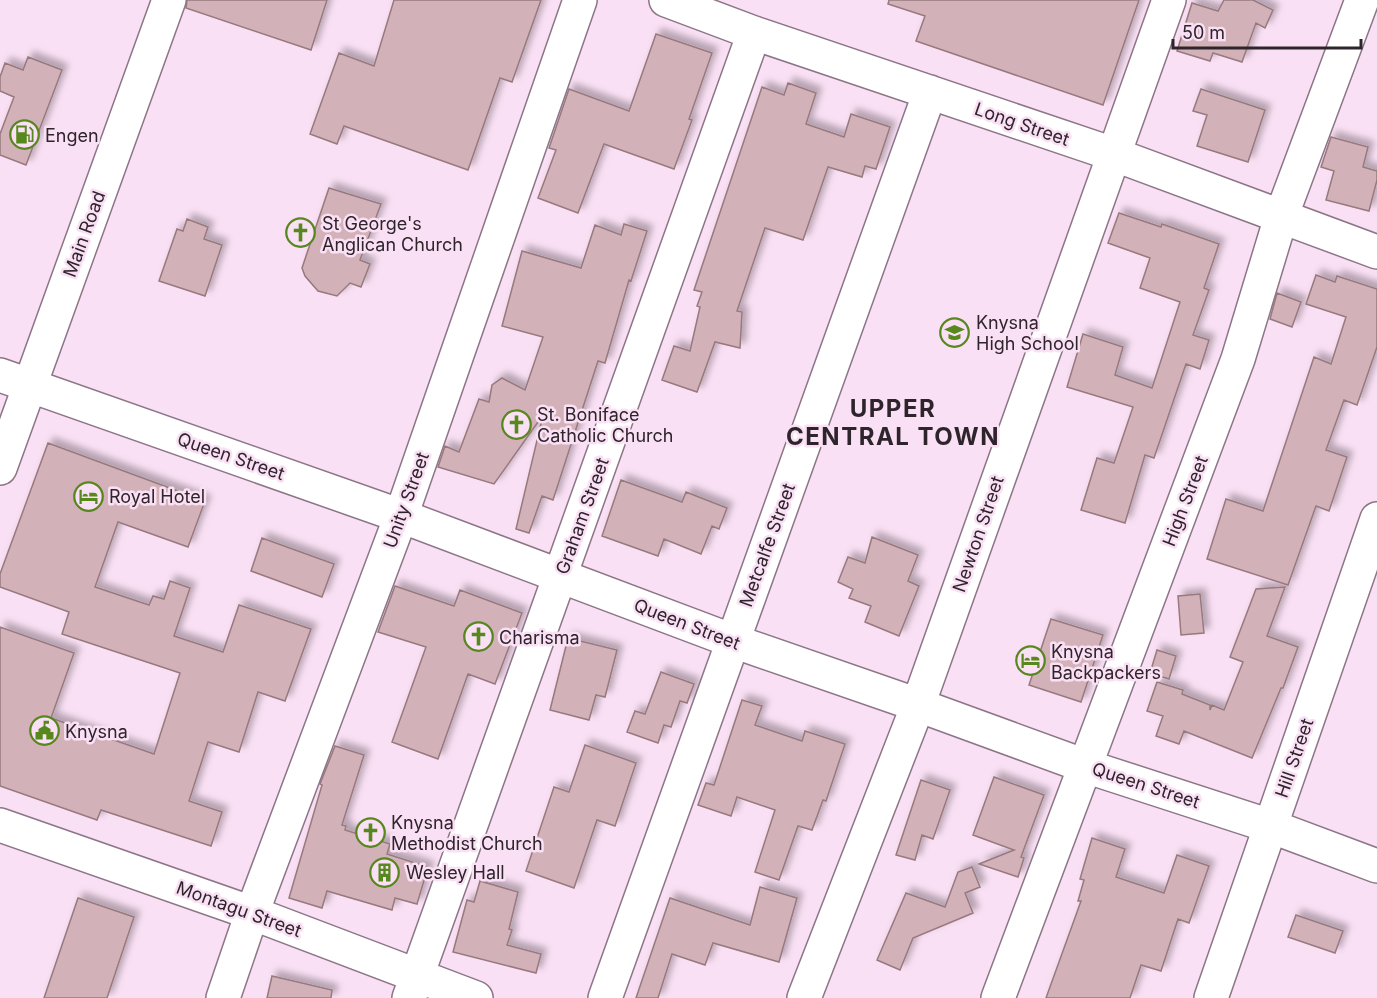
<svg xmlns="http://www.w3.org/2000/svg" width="1377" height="998" font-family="Inter,sans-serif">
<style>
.building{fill:#d2b2b8;stroke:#97797e;stroke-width:1.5;filter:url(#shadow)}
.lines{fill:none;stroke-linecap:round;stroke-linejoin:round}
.minor-casing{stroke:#8c7587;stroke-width:36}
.highway-casing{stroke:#8c7587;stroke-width:36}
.minor{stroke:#fff;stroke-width:33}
.highway{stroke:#fff;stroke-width:33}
.labels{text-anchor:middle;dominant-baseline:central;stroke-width:5;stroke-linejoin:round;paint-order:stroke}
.street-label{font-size:18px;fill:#2e242b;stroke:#fae0f4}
.poi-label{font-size:18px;fill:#2e242b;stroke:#fae0f4;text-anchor:start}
.district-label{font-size:24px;font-weight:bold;letter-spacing:1.5px;fill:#2e242b;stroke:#fae0f4}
</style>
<defs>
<filter id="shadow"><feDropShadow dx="5.5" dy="-5.5" stdDeviation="3" flood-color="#0004"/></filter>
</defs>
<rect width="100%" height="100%" fill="#fae0f4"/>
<!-- building -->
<path class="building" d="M187,0H327L311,50L186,8Z
M394,0H541L512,82L500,78L468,170L344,126L337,144L310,134L339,53L374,66Z
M889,0H1139L1103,105L916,41L925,16L888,4Z
M1224,0H1253L1273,10L1265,28L1256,23L1242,62L1213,53L1210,61L1177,51L1192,3L1218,11Z
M656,34L712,53L689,119L692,120L674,169L604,144L578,213L538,198L556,150L549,148L569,89L629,111Z
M28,57L62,70L26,165L0,155V134L14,97L0,91V77L5,63L23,70Z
M788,83L816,93L806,124L844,137L851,114L890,127L876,169L865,166L862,177L828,167L803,240L765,228L737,311L742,312L740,348L715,342L697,392L662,380L674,346L690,351L700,307L697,306L702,292L694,290L762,87L784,95Z
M1201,89L1265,110L1248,162L1197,146L1207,115L1193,111Z
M1331,137L1368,147L1363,167L1377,171V180L1369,211L1326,200L1334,171L1321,167Z
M329,188L381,204L360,260L370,264L361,287L350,283L337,296L318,291L305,276L302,268Z
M1119,213L1161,227L1162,224L1219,244L1204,288L1209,290L1193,335L1209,340L1200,369L1186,364L1154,458L1145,455L1125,523L1081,510L1097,458L1114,463L1133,407L1067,387L1083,334L1123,347L1115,375L1152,388L1180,302L1140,288L1150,258L1108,243Z
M187,219L208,227L204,239L222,245L205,296L159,281L177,229L183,231Z
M624,224L647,231L631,281L629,280L605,363L598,361L553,500L542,496L529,533L516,529L543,415L494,484L438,467L445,446L459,452L479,399L489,402L492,385L502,378L525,390L543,337L502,326L522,251L581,268L595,225L621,235Z
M1316,275L1335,282L1337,276L1377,289V347L1357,405L1344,400L1326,450L1347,457L1329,511L1316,506L1288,585L1207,559L1226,499L1263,511L1314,357L1331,364L1346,317L1306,304Z
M1277,293L1301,302L1292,327L1270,319Z
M48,443L205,501L188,547L118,522L95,587L149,605L153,596L164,599L170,581L190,588L174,636L223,652L239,605L311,629L285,701L258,692L239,752L208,742L189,801L222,812L211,846L101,810L97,820L0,786V627L74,653L51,718L154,754L180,673L62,634L69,612L0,587V574Z
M621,480L682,502L686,492L727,508L719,529L712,526L701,554L664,539L658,556L602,536Z
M872,537L918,555L908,581L919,586L899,636L865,622L871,606L849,598L853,589L838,582L848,557L865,563Z
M262,538L334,564L322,597L251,571Z
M395,586L454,606L460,590L522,613L495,684L468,674L438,759L392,742L426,647L378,632Z
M1285,587L1267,636L1298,647L1283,688H1281L1252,758L1184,731L1179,744L1156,736L1163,716L1147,711L1157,682L1183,690L1182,694L1210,705V710L1212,705L1224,710L1243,662L1230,657L1256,589Z
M1200,594L1204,633L1181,635L1178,596Z
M1051,619L1103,635L1081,702L1029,685Z
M568,638L617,650L605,697L596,695L589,720L550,710Z
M1157,650L1176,656L1169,679L1150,673Z
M661,672L694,684L687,703L680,701L671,727L664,725L658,743L627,732L635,711L645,714Z
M742,700L762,706L755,725L802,741L805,731L845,744L826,801L823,800L812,830L798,826L779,880L755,872L775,810L737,797L731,816L698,805L706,783L714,785Z
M585,745L636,763L615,826L597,820L574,888L526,871L554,787L569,792Z
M335,746L364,755L342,825L346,826L345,830L390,844L387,854L428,867L417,904L395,898L392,910L327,891L322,908L289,898L322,785L320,784Z
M994,777L1044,795L1021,857L1024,858L1018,877L979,864L1014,850L973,835Z
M921,780L950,790L933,839L922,835L915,860L896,855Z
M1092,838L1125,849L1116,877L1164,893L1177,855L1209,866L1189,923L1178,919L1161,971L1141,965L1130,998H1046L1081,901H1078L1084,880L1080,879Z
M972,867L980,887L965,893L973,913L913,938L900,970L877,960L906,893L945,907L958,872Z
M480,881L518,892L509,929L512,930L507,945L541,954L536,973L453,952L467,900L474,902Z
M760,887L797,898L779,962L713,943L705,965L672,954L658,998H636L670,898L750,925Z
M78,898L134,917L107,998H44Z
M1296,915L1343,931L1335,953L1288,937Z
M272,976L332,990L331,998H267Z"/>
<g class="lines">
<defs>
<path id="minor" d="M666,0L754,33L1113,154L1377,252
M0,375L401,516L733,641L918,705L1085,766L1270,826L1377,866
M0,825L252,913L476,998
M223,998L252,913L401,516L580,0
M409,998L754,33
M605,998L930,92
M804,998L918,705L1169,0
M998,998L1238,359L1281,217L1362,0
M1211,998L1377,519"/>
<path id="highway" d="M0,468L169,0"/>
</defs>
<!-- minor casing -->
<use href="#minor" class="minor-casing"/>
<!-- highway casing -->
<use href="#highway" class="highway-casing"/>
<!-- minor -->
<use href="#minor" class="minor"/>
<!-- highway -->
<use href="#highway" class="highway"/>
</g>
<!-- icons -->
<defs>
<symbol id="fuel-ring" viewBox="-11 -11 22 22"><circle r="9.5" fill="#fae0f4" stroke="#56881d" stroke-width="1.5"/><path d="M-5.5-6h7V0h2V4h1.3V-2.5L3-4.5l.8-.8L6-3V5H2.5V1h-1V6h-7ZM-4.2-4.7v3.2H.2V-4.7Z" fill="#56881d"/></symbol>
<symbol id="church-ring" viewBox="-11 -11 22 22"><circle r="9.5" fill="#fae0f4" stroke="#56881d" stroke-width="1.5"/><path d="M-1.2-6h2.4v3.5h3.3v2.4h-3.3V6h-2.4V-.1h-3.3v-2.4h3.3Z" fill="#56881d"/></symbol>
<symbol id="school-ring" viewBox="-11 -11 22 22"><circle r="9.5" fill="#fae0f4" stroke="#56881d" stroke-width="1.5"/><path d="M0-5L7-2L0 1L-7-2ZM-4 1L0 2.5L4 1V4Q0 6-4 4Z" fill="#56881d"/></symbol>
<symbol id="hotel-ring" viewBox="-11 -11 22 22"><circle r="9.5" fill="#fae0f4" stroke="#56881d" stroke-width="1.5"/><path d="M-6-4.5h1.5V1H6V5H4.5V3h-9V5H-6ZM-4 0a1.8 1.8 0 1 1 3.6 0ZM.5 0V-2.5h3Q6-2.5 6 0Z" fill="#56881d"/></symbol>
<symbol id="civic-ring" viewBox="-11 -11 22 22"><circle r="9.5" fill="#fae0f4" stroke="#56881d" stroke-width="1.5"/><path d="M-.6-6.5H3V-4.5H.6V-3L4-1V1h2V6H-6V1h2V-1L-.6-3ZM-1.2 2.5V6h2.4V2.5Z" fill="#56881d"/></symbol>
<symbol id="building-ring" viewBox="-11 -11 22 22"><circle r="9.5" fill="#fae0f4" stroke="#56881d" stroke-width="1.5"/><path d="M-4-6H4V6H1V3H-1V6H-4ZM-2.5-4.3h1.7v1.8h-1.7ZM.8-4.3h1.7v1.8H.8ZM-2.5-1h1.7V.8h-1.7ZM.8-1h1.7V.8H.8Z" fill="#56881d"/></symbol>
</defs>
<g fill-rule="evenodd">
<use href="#fuel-ring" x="8" y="118" width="33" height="33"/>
<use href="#church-ring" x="284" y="216" width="33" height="33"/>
<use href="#school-ring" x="938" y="316" width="33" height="33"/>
<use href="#church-ring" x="500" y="408" width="33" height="33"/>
<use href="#hotel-ring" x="72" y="480" width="33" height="33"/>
<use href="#church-ring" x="462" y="620" width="33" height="33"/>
<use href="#hotel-ring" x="1014" y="644" width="33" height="33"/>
<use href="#civic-ring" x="28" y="714" width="33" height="33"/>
<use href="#church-ring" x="354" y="816" width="33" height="33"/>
<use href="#building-ring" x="368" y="856" width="33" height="33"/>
</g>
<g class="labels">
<!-- street labels -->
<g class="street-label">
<text transform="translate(1022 124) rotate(19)">Long Street</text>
<text transform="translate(84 234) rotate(-70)">Main Road</text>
<text transform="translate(231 456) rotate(19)">Queen Street</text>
<text transform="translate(406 500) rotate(-70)">Unity Street</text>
<text transform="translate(1185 501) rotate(-69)">High Street</text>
<text transform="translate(582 516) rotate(-70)">Graham Street</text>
<text transform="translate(978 534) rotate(-71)">Newton Street</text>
<text transform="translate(767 545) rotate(-70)">Metcalfe Street</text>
<text transform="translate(687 624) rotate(21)">Queen Street</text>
<text transform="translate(1294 758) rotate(-71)">Hill Street</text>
<text transform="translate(1146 785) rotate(18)">Queen Street</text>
<text transform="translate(239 909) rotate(20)">Montagu Street</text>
</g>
<!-- poi labels -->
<g class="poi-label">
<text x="45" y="135">Engen</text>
<text x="322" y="223">St George's<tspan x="322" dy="21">Anglican Church</tspan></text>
<text x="976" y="322">Knysna<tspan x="976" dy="21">High School</tspan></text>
<text x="537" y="414">St. Boniface<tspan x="537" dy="21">Catholic Church</tspan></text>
<text x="109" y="496">Royal Hotel</text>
<text x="499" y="637">Charisma</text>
<text x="1051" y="651">Knysna<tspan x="1051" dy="21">Backpackers</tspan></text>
<text x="65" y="731">Knysna</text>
<text x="391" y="822">Knysna<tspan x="391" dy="21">Methodist Church</tspan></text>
<text x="406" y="872">Wesley Hall</text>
</g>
<!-- district labels -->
<g class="district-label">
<text x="893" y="408">UPPER<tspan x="893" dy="28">CENTRAL TOWN</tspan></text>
</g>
</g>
<!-- scale -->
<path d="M1173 39v9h188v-9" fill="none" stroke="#2e242b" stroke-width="3"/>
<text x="1182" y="39" font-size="18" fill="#2e242b" stroke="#fae0f4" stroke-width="4.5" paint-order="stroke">50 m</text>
</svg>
